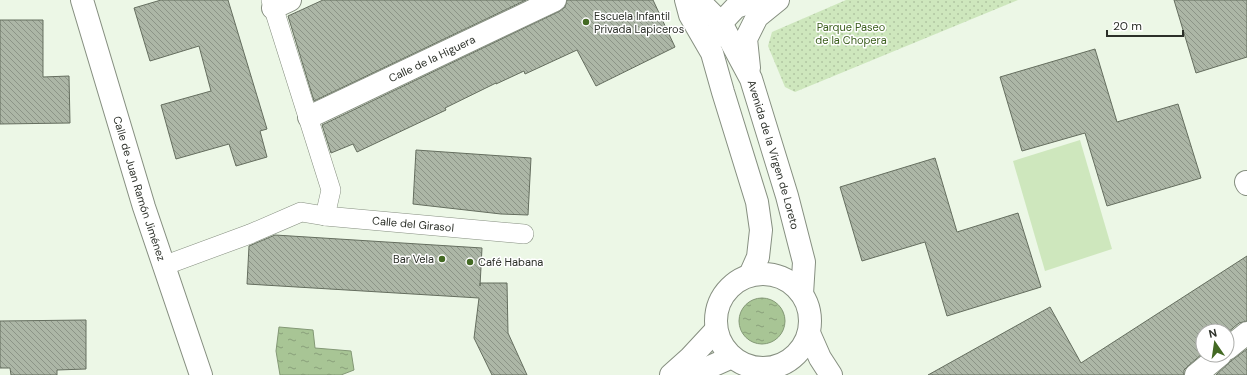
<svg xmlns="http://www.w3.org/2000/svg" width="1247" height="375" font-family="'DM Sans',sans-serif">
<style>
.green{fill:url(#green-dots)}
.pitch{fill:#cee7bd}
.water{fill:url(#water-ripples);stroke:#839875}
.building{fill:url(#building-back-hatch);stroke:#656e5f}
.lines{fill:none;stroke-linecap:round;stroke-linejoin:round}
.pedestrian-casing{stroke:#868f80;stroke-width:20}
.minor-casing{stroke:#868f80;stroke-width:24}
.tertiary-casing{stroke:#868f80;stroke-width:24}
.pedestrian{stroke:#fff;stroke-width:19}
.minor{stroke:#fff;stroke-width:22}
.tertiary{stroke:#fff;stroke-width:22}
.poi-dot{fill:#436923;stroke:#fff;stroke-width:1.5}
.labels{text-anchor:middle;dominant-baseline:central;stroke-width:3;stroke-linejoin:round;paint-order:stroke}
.poi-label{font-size:11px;fill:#2c3029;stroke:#fff;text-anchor:start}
.park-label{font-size:11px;fill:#3b5e1d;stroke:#fff}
.street-label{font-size:11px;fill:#2c3029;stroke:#fff}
</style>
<defs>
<pattern id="green-dots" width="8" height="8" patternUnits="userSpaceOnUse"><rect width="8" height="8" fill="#cee7bd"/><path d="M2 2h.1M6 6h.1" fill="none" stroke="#b1c6a2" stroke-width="1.8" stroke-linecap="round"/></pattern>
<pattern id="water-ripples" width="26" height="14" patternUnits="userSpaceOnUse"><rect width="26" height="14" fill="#a8c595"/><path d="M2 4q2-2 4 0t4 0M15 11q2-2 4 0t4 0" fill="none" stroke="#89a07a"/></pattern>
<pattern id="building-back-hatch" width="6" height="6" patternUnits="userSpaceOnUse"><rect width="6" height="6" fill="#acb6a6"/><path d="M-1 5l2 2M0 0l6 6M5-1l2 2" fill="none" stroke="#8c9487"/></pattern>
</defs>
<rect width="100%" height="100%" fill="#ecf7e6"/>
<!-- green -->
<path class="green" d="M846,0H1018L795,92L785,87L768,46L772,32Z"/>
<!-- pitch -->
<path class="pitch" d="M1080,140L1112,249L1045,271L1013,161Z"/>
<!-- water -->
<path class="water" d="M739 321a23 23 0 1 1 46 0a23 23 0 1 1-46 0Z
M279,327L313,330L315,348L351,351L354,370L341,375H280L276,351Z"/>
<!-- building -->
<path class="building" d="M161,0H228L267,129L260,131L267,157L236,166L229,144L176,159L161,105L211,91L199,46L150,61L134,8Z
M323,0H526L314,101L288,16Z
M567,0H653L675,47L596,86L577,50L525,74L524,71L496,84V83L445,108L446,110L357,152L353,144L331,153L322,125L560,11L565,7Z
M1174,0H1247V57L1196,73Z
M0,20H43V77L69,76L70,123L0,124Z
M1095,49L1117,122L1178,104L1201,178L1107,206L1085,133L1022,151L1000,77Z
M416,150L531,158L528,215L501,214L413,204Z
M935,158L957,232L1018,213L1041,287L947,316L925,242L862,261L840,187Z
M275,235L482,248L480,286V283H507L508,333L527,375H492L474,338L479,298L247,284L249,246Z
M1247,256V321L1239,323L1227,333V331H1203V353L1188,366L1184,370V375H928L1050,307L1081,363Z
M86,320V369L57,370V375H11L10,368H0V321Z
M1247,349V375H1216L1231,361Z"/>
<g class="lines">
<defs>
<g id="pedestrian">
<path d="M271,0L331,190L325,216"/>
<path id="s1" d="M163,266L250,234L301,212L325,216L524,234"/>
</g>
<g id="minor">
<path id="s2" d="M82,0L144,207L201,375"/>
<path d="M273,8L290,0"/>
<path id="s3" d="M309,117L555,0"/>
<path d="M1246,182L1247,184"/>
<path d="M1227,349L1247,333"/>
<path d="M1196,375L1220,355"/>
</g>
<g id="tertiary">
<path d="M686,0L690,15L712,53L723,92L757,202L761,230L758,257L750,275"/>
<path id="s4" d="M698,0L721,23L751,79L787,196L804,262L802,294"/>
<path d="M717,36L721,23L736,7L756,0"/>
<path d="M749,68L746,39L757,17L778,0"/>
<circle cx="763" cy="321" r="47"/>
<path d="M809,333L820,358L831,375"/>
<path d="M671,375L690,358L716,330"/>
<path d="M688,375L696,373L732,357"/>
</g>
</defs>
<!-- pedestrian casing -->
<use href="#pedestrian" class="pedestrian-casing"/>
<!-- minor casing -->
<use href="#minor" class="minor-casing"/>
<!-- tertiary casing -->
<use href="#tertiary" class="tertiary-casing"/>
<!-- pedestrian -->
<use href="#pedestrian" class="pedestrian"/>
<!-- minor -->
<use href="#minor" class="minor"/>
<!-- tertiary -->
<use href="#tertiary" class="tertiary"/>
</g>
<!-- markers -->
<g class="poi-dot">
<circle cx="586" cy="22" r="4"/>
<circle cx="442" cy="259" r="4"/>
<circle cx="470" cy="262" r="4"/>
</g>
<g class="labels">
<!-- poi labels -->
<g class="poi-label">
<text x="594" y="16">Escuela Infantil<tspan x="594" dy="13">Privada Lapiceros</tspan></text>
<text x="434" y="259" text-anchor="end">Bar Vela</text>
<text x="478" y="262">Café Habana</text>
</g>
<!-- park labels -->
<g class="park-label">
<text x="851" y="27">Parque Paseo<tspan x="851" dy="13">de la Chopera</tspan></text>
</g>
<!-- street labels -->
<g class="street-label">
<text stroke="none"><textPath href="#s3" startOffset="136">Calle de la Higuera</textPath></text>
<text stroke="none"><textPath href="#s4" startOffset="175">Avenida de la Virgen de Loreto</textPath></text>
<text stroke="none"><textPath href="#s2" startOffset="197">Calle de Juan Ramón Jiménez</textPath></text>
<text stroke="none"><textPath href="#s1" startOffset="261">Calle del Girasol</textPath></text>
</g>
</g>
<!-- north arrow -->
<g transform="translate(1215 343) rotate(347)"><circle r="19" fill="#ffffff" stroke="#abaca9"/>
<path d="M0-3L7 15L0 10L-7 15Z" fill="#436923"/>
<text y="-6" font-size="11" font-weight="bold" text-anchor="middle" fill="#2c3029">N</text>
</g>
<!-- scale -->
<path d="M1107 30v6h76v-6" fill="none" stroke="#2c3029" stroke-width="2"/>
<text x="1113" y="30" font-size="12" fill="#2c3029" stroke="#ffffff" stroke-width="3" paint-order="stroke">20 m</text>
</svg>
